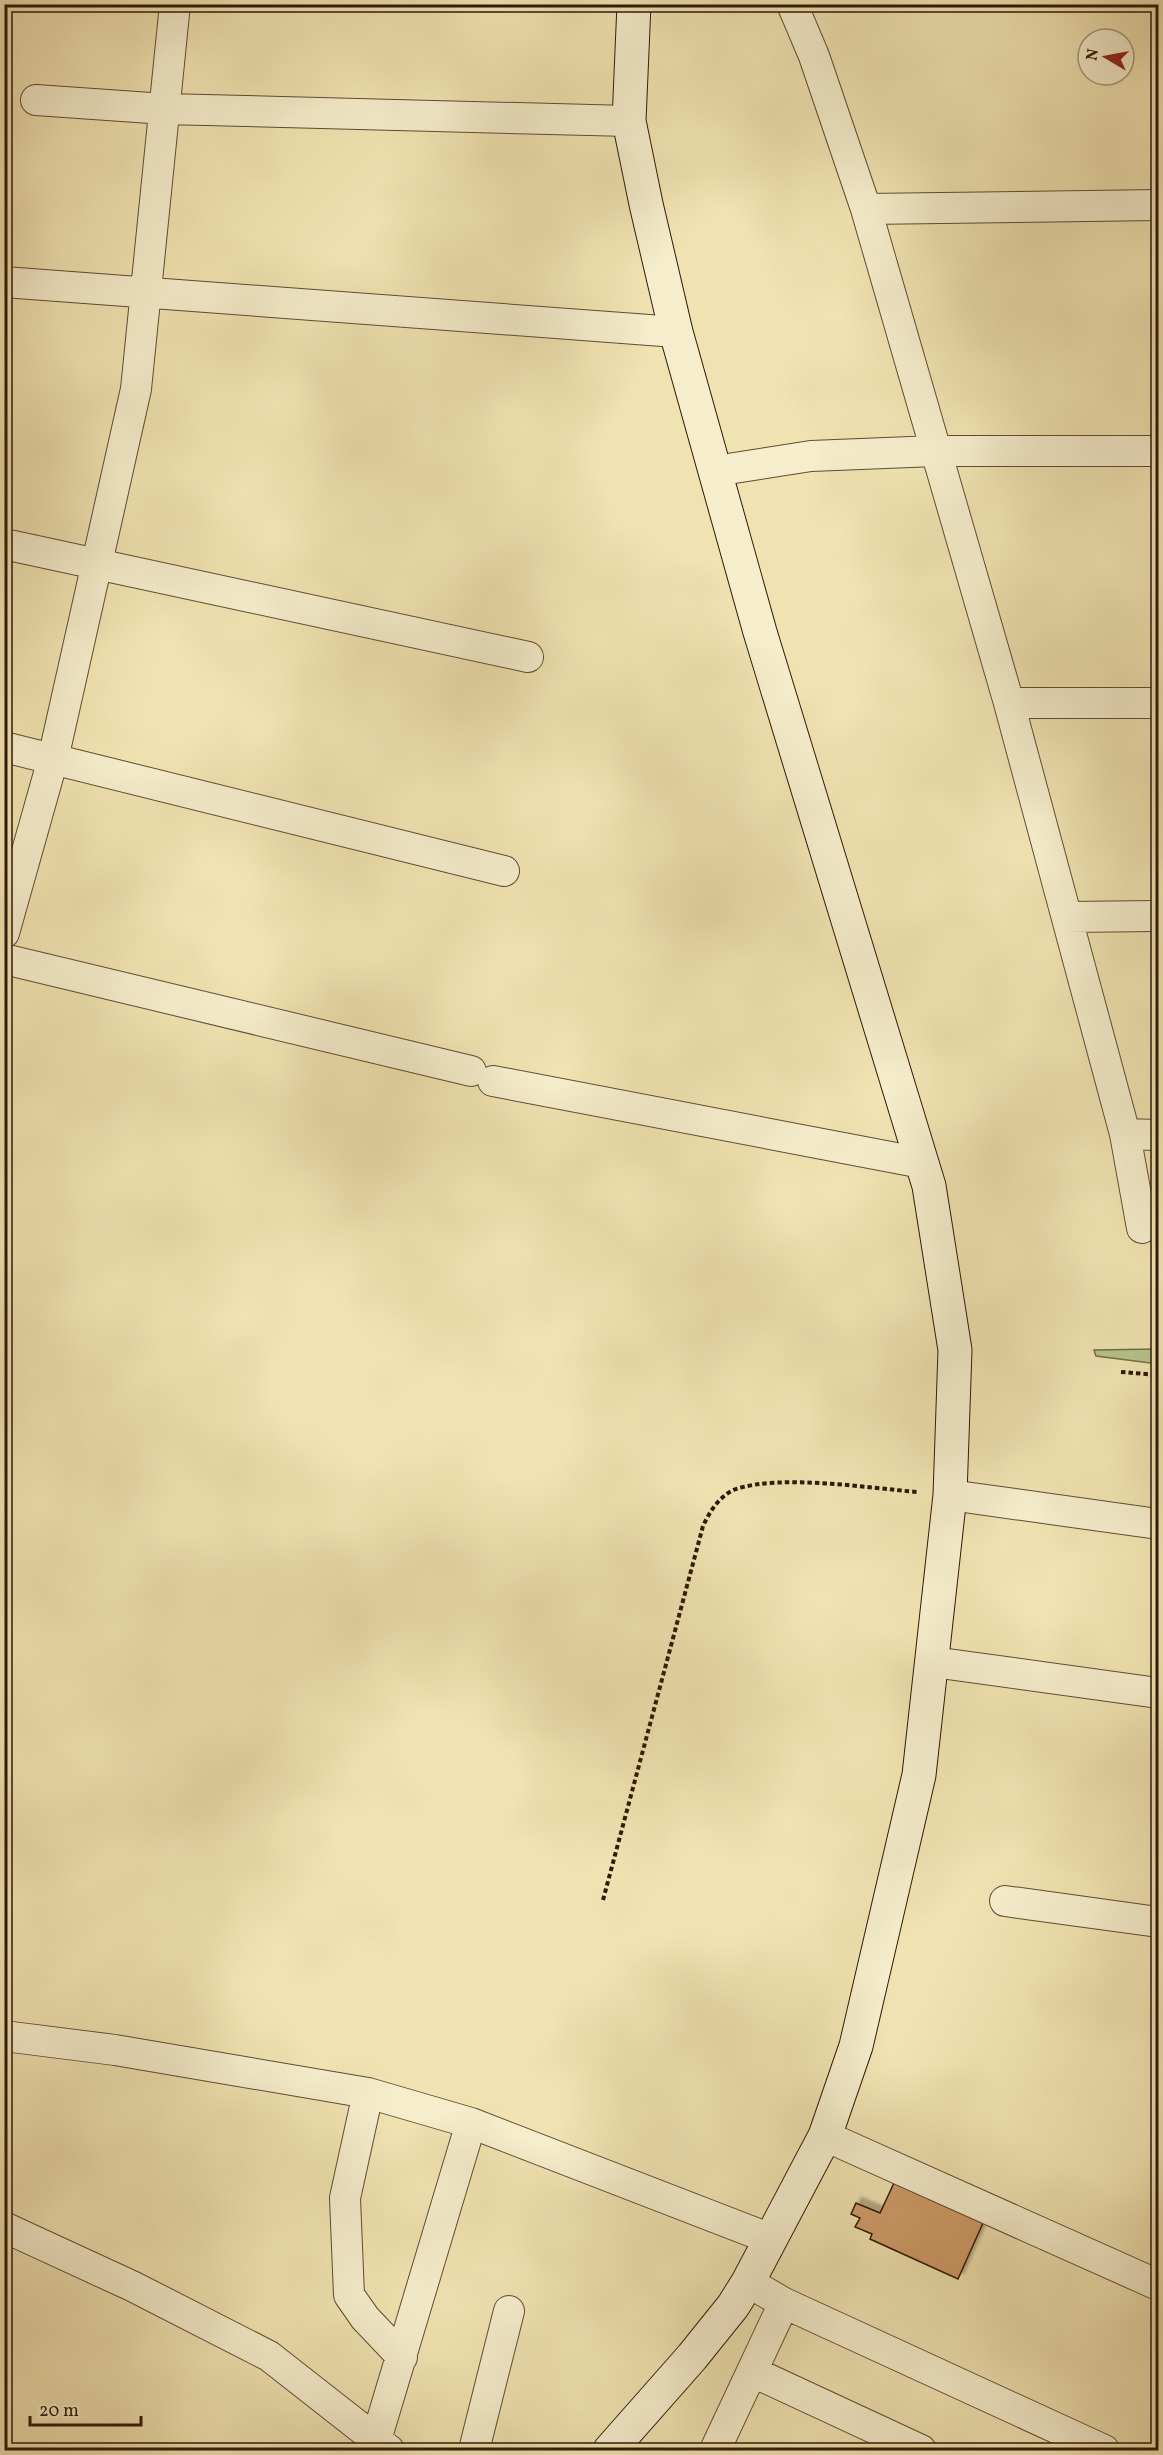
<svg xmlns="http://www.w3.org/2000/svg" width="1163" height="2455" font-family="Vollkorn,serif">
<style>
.green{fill:#b7c48d;stroke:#736e4a;stroke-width:1.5}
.building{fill:#cf9a69;stroke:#2f1907;stroke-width:1.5;filter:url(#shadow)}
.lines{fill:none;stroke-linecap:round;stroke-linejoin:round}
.street-casing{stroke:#5f4c32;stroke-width:32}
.secondary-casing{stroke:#2f1907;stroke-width:35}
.path{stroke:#2f1907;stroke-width:4;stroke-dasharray:4.5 3;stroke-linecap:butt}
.street{stroke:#f5edcc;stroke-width:30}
.secondary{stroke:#f5edcc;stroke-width:33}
</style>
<defs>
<filter id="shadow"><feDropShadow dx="5.5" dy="-5.5" stdDeviation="1.5" flood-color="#0004"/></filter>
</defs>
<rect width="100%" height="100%" fill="#f0e3b1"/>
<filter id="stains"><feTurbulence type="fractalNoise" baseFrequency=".00333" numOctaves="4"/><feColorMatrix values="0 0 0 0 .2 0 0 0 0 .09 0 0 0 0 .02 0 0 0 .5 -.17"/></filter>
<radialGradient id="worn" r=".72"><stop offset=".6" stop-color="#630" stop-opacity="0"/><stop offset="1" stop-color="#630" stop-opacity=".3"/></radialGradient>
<!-- green -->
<path class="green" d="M1158,1349V1364L1096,1356L1094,1350Z"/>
<!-- building -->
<path class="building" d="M894,2183L983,2223L958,2279L870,2239L872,2234L855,2227L860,2218L851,2214L856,2203L880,2213Z"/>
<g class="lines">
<defs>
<path id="street" d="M792,4L814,56L866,209L1009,703L1125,1134L1142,1228
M36,100L165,109L629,121
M866,209L1158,205
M4,282L676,332
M715,471L811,456L935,451H1158
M4,544L528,657
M1009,703H1158
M4,747L504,871
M1067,917L1158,916
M4,933L53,759L136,389L175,4
M4,959L471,1071
M493,1081L922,1163
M1125,1134L1158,1135
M950,1495L1158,1524
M933,1662L1158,1693
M1005,1901L1158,1922
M4,2036L115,2050L368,2093L471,2123L771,2239
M368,2093L345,2198L349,2295L365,2318L402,2357
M825,2136L1158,2285
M4,2227L132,2286L269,2356L389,2450
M748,2282L784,2303L1104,2450
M753,2372L921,2450
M376,2440L471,2123
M474,2450L509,2311
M715,2450L784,2303"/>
<path id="secondary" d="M610,2450L692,2357L733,2306L748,2282L825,2136L856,2046L919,1775L950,1495L955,1350L929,1186L760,632L676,332L646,204L629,121L634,4"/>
</defs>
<!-- street casing -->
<use href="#street" class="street-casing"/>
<!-- secondary casing -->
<use href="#secondary" class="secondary-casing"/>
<!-- path -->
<path class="path" d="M1121,1372L1158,1375
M603,1900L703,1526C710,1511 720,1495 736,1489C782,1474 868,1488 917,1492"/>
<!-- street -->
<use href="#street" class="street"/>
<!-- secondary -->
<use href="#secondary" class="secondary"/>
</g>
<!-- margin -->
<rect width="1163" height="2455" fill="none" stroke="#f0e3b1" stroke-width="24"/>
<rect x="6" y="6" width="1151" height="2443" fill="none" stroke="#2f1907" stroke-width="3"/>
<rect x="12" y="12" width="1139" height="2431" fill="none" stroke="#2f1907" stroke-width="1.5"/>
<!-- north arrow -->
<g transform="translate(1106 57) rotate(280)"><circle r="28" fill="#f5edcc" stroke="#a6987d" stroke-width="1.5"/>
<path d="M0-4.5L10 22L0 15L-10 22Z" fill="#8f2418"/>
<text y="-9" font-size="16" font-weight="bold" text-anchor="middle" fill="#2f1907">N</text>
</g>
<!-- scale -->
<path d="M30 2416v9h111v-9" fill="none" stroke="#2f1907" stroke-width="3"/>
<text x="39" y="2416" font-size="18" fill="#2f1907" stroke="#f5edcc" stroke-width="4.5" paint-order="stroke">20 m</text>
<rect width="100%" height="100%" filter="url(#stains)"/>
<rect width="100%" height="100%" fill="url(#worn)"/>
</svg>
